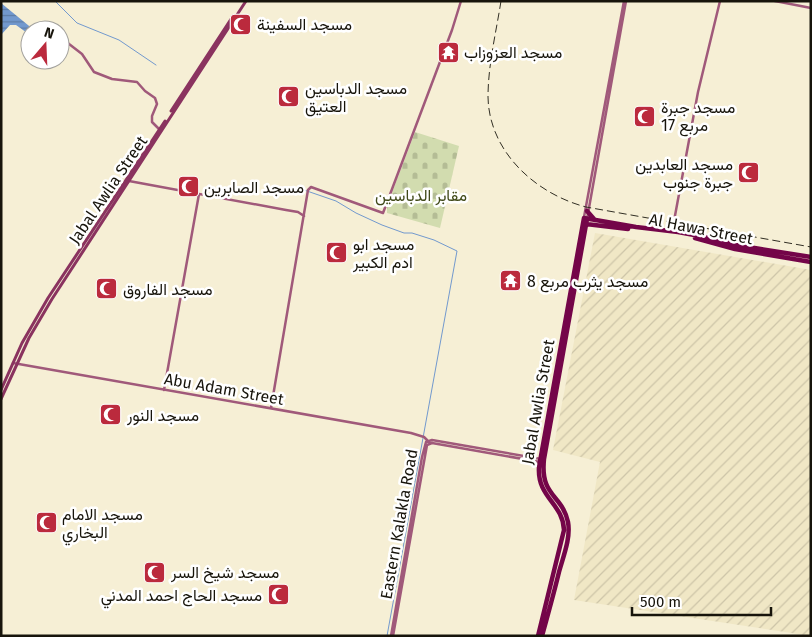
<svg xmlns="http://www.w3.org/2000/svg" width="812" height="637" font-family="'Fira Sans',Vazirmatn,sans-serif">
<style>
.industrial{fill:url(#industrial-furrows)}
.cemetery{fill:url(#cemetery-stones)}
.water{fill:url(#water-rules)}
.lines{fill:none;stroke-linecap:round;stroke-linejoin:round}
.stream{stroke:#7299ce;stroke-width:1}
.secondary{stroke:#a0597a;stroke-width:2.5}
.primary{stroke:#8a335f;stroke-width:3}
.highway{stroke:#740549;stroke-width:4.5}
.rail{stroke:#312e23;stroke-width:1;stroke-dasharray:8 4;stroke-linecap:butt}
.labels{text-anchor:middle;dominant-baseline:central;stroke-width:5;stroke-linejoin:round;paint-order:stroke}
.poi-label{font-size:16px;fill:#17140b;stroke:#fff;text-anchor:start}
.street-label{font-size:16px;fill:#17140b;stroke:#fff}
.park-label{font-size:16px;fill:#414a19;stroke:#fff}
</style>
<defs>
<pattern id="industrial-furrows" width="10" height="10" patternUnits="userSpaceOnUse" patternTransform="scale(1.25)"><rect width="10" height="10" fill="#f0e7c5"/><path d="M-1 1l2-2M0 10L10 0M9 11l2-2" fill="none" stroke="#cdc5a8"/></pattern>
<pattern id="cemetery-stones" width="16" height="16" patternUnits="userSpaceOnUse" patternTransform="scale(1.25)"><rect width="16" height="16" fill="#d2dcaf"/><path d="M2 7V4a2 2 0 0 1 4 0v3zM10 15v-3a2 2 0 0 1 4 0v3z" fill="#b4bc95"/></pattern>
<pattern id="water-rules" width="6" height="5" patternUnits="userSpaceOnUse" patternTransform="scale(1.25)"><rect width="6" height="5" fill="#7299ce"/><path d="M0 2.5h6" fill="none" stroke="#5d7ca5"/></pattern>
</defs>
<rect width="100%" height="100%" fill="#f6efd5"/>
<!-- industrial -->
<path class="industrial" d="M595,233L811,270V636L574,600L600,462L553,450Z"/>
<!-- cemetery -->
<path class="cemetery" d="M415,132L459,146L440,228L387,213V206Z"/>
<!-- water -->
<path class="water" d="M1,3L34,30H30V35L16,25H10L1,35Z"/>
<g class="lines">
<!-- stream -->
<path class="stream" d="M55,1L77,23L119,40L156,65
M304,190L336,201L356,213L382,225L404,233H412L434,240L457,251L387,636"/>
<!-- secondary -->
<path class="secondary" d="M775,1L811,8
M60,37L82,54L94,72L112,79L137,82L145,91L155,98L157,104L152,116V122L160,130
M129,181L286,210L298,212L304,216
M584,217L624,1
M587,219L626,1
M668,230L674,221L698,92L720,1
M13,363L411,433L424,437L430,443
M164,390L199,194
M271,408L308,190L311,187L383,213L452,30L461,1
M391,636L422,457L426,442L432,440L541,459
M393,636L427,445L432,443L540,462"/>
<!-- primary -->
<path class="primary" d="M171,111L233,16
M1,390L22,343L48,298L165,121
M1,399L29,338L52,299L246,1"/>
<!-- highway -->
<path class="highway" d="M587,211L594,219
M586,224L628,229
M695,238L735,249L811,262
M538,636L564,530C563,503 537,498 539,467L584,218L636,227L678,232L716,239L736,245L811,257
M542,636C548,614 554,593 559,572C563,557 571,538 568,522C562,494 540,497 544,459L587,219"/>
<!-- rail -->
<path class="rail" d="M501,1C496,33 488,65 488,97C489,152 536,194 586,207L811,247"/>
</g>
<!-- icons -->
<defs>
<symbol id="mosque-square" viewBox="-11 -11 22 22"><rect x="-9" y="-9" width="18" height="18" rx="4" fill="#bb2a3d" stroke="#fff"/><path d="M3.5-4.9A6 6 0 1 0 3.5 4.9A5 5 0 1 1 3.5-4.9Z" fill="#fff"/></symbol>
<symbol id="temple-square" viewBox="-11 -11 22 22"><rect x="-9" y="-9" width="18" height="18" rx="4" fill="#bb2a3d" stroke="#fff"/><path d="M0-6L5-2H3V0L6.5 2.5H4V6H1.5V3h-3V6H-4V2.5H-6.5L-3 0V-2H-5Z" fill="#fff"/></symbol>
</defs>
<g fill-rule="evenodd">
<use href="#mosque-square" x="228" y="12" width="25" height="25"/>
<use href="#temple-square" x="436" y="40" width="25" height="25"/>
<use href="#mosque-square" x="276" y="84" width="25" height="25"/>
<use href="#mosque-square" x="632" y="104" width="25" height="25"/>
<use href="#mosque-square" x="736" y="160" width="25" height="25"/>
<use href="#mosque-square" x="176" y="174" width="25" height="25"/>
<use href="#mosque-square" x="324" y="240" width="25" height="25"/>
<use href="#temple-square" x="498" y="268" width="25" height="25"/>
<use href="#mosque-square" x="94" y="276" width="25" height="25"/>
<use href="#mosque-square" x="98" y="402" width="25" height="25"/>
<use href="#mosque-square" x="34" y="510" width="25" height="25"/>
<use href="#mosque-square" x="142" y="560" width="25" height="25"/>
<use href="#mosque-square" x="266" y="582" width="25" height="25"/>
</g>
<g class="labels">
<!-- poi labels -->
<g class="poi-label">
<text x="257" y="24">مسجد السفينة</text>
<text x="464" y="52">مسجد العزوزاب</text>
<text x="305" y="88">مسجد الدباسين<tspan x="305" dy="18">العتيق</tspan></text>
<text x="661" y="107">مسجد جبرة<tspan x="661" dy="18">مربع 17</tspan></text>
<text x="733" y="164" text-anchor="end">مسجد العابدين<tspan x="733" dy="18">جبرة جنوب</tspan></text>
<text x="204" y="187">مسجد الصابرين</text>
<text x="353" y="244">مسجد ابو<tspan x="353" dy="18">ادم الكبير</tspan></text>
<text x="527" y="281">مسجد يثرب مربع 8</text>
<text x="123" y="289">مسجد الفاروق</text>
<text x="127" y="415">مسجد النور</text>
<text x="62" y="514">مسجد الامام<tspan x="62" dy="18">البخاري</tspan></text>
<text x="171" y="572">مسجد شيخ السر</text>
<text x="262" y="595" text-anchor="end">مسجد الحاج احمد المدني</text>
</g>
<!-- street labels -->
<g class="street-label">
<text transform="translate(108 190) rotate(-56)">Jabal Awlia Street</text>
<text transform="translate(701 229) rotate(11)">Al Hawa Street</text>
<text transform="translate(224 389) rotate(10)">Abu Adam Street</text>
<text transform="translate(538 402) rotate(-80)">Jabal Awlia Street</text>
<text transform="translate(399 524) rotate(-80)">Eastern Kalakla Road</text>
</g>
<!-- park labels -->
<g class="park-label">
<text x="421" y="195">مقابر الدباسين</text>
</g>
</g>
<!-- border -->
<rect width="812" height="637" fill="none" stroke="#17140b" stroke-width="5"/>
<!-- north arrow -->
<g transform="translate(45 45) rotate(19)"><circle r="24" fill="#ffffff" stroke="#a2a19d"/>
<path d="M0-4L9 19L0 12L-9 19Z" fill="#bb2a3d"/>
<text y="-8" font-size="14" font-weight="bold" text-anchor="middle" fill="#17140b">N</text>
</g>
<!-- scale -->
<path d="M632 607v8h139v-8" fill="none" stroke="#17140b" stroke-width="2.5"/>
<text x="640" y="607" font-size="15" fill="#17140b" stroke="#ffffff" stroke-width="4" paint-order="stroke">500 m</text>
</svg>
